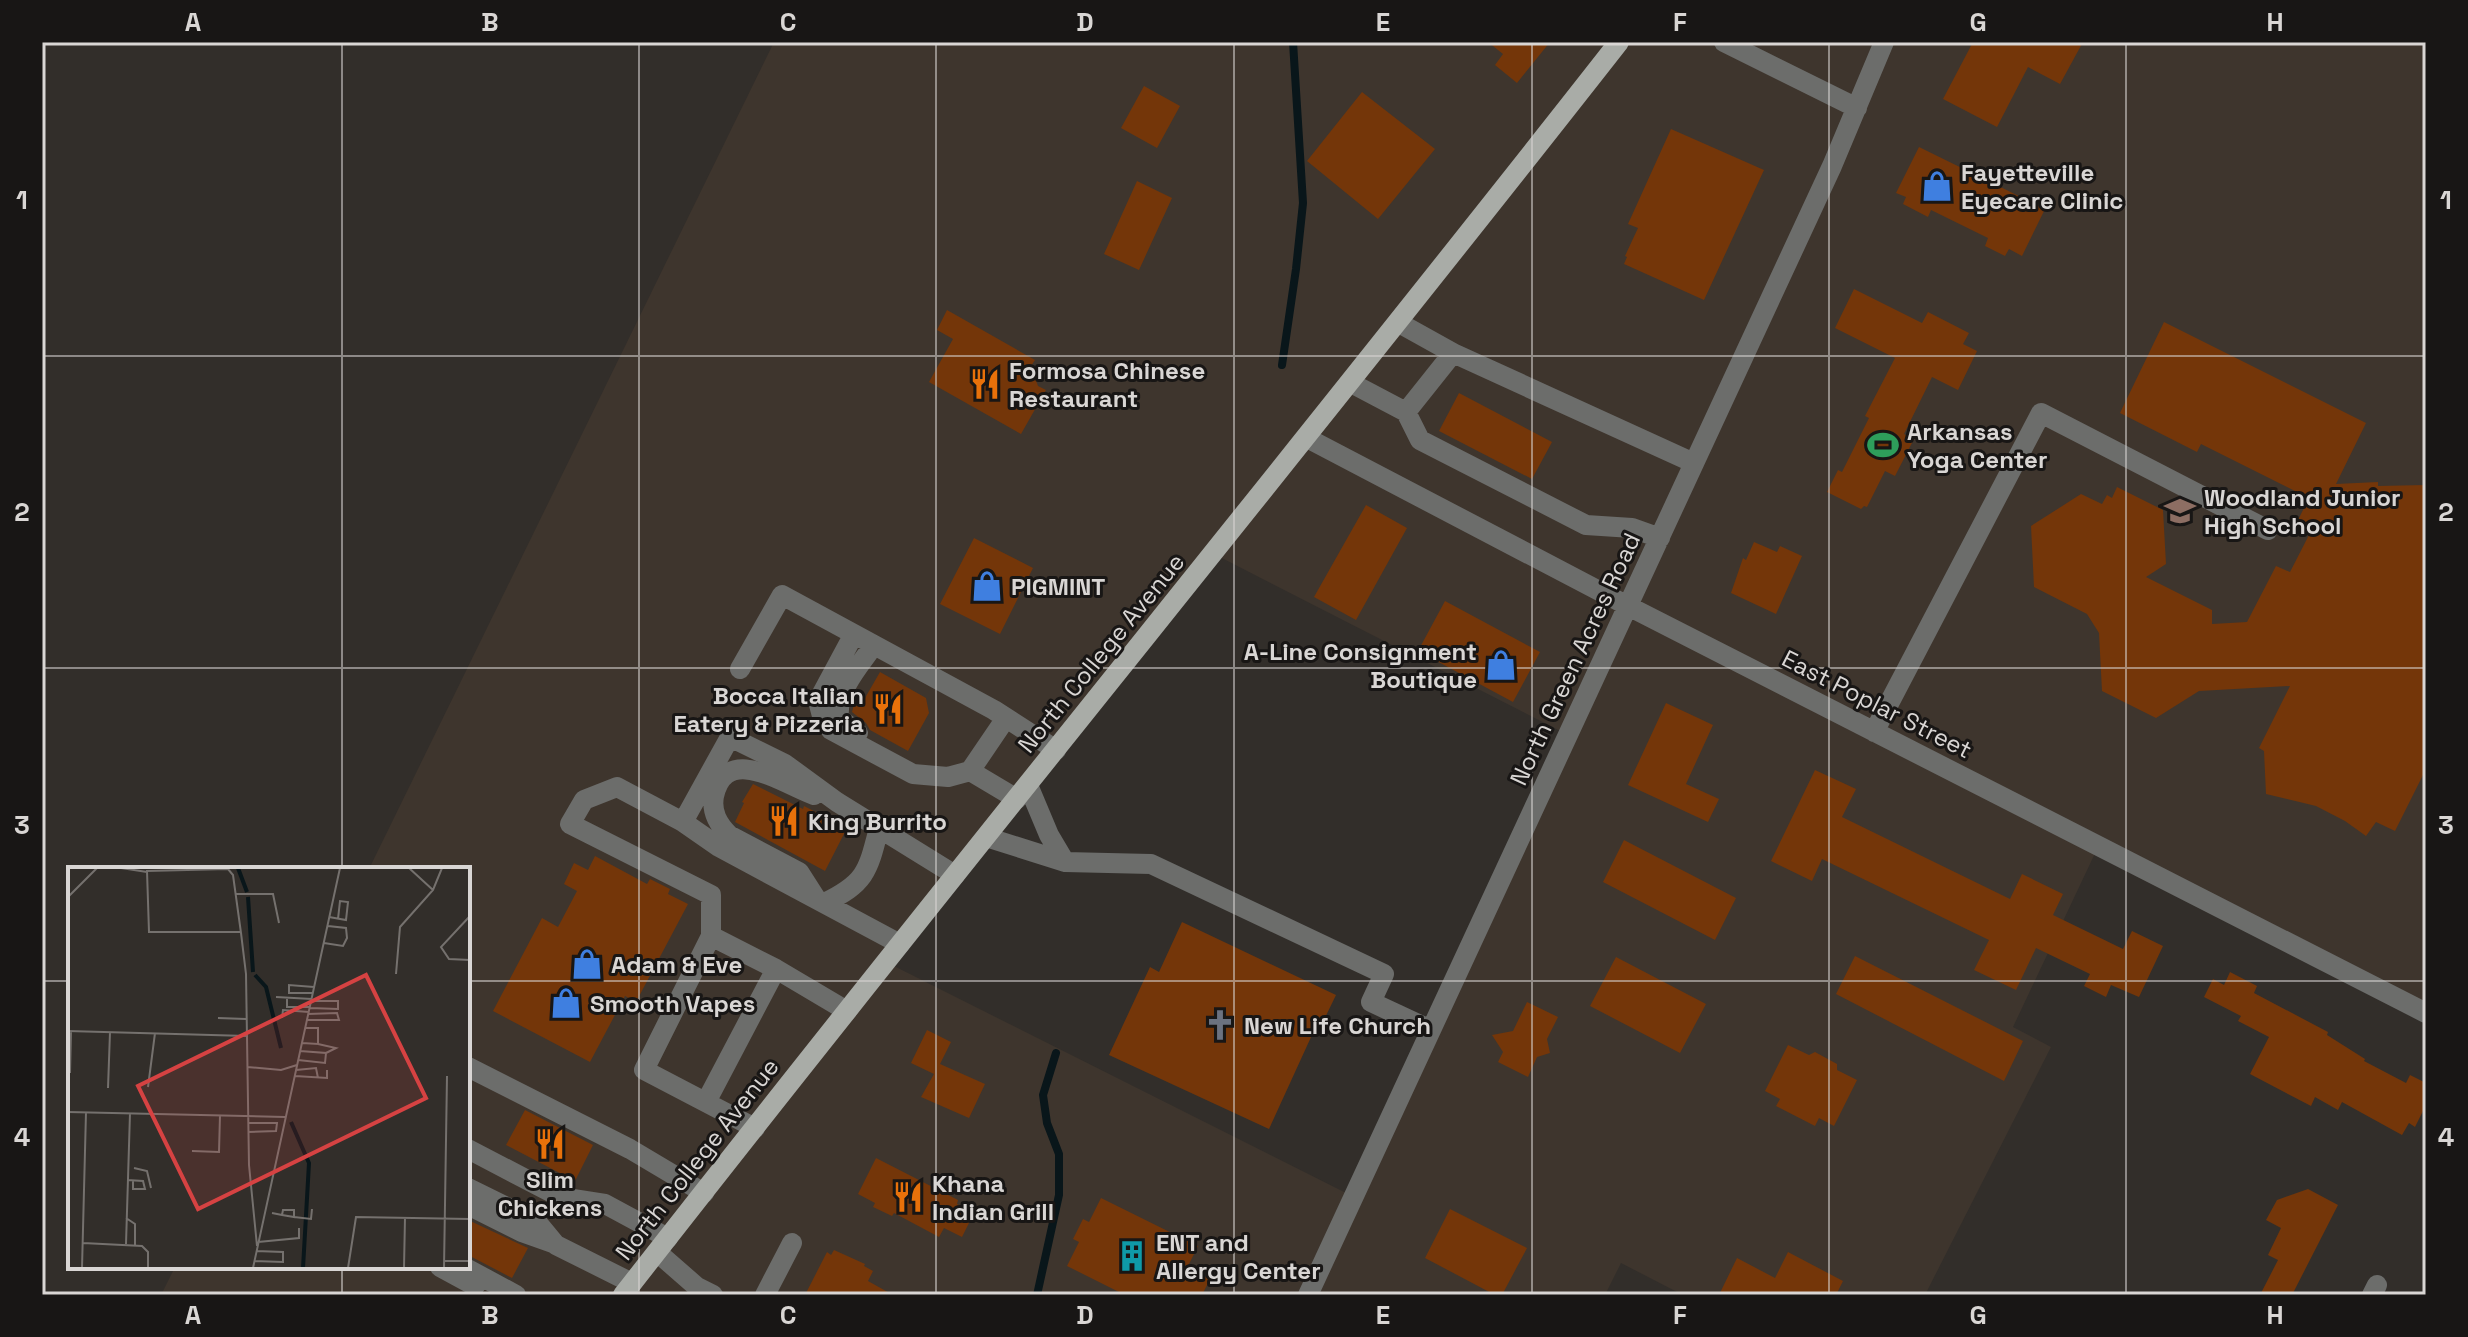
<svg xmlns="http://www.w3.org/2000/svg" width="2468" height="1337" font-family="'Space Grotesk',sans-serif">
<style>
.built{fill:#3e352d;fill-rule:evenodd}
.lines{fill:none;stroke-linecap:round;stroke-linejoin:round}
.stream{stroke:#09161a;stroke-width:8}
.building{fill:#743609}
.minor{stroke:#6c6d6b;stroke-width:20}
.major{stroke:#a9aca7;stroke-width:20}
.grid{fill:none;stroke:#d9d6d4;stroke-width:2;stroke-opacity:0.55}
.labels{text-anchor:middle;dominant-baseline:central;stroke-width:6;stroke-linejoin:round;paint-order:stroke}
.poi-label{font-size:24px;font-weight:bold;fill:#d9d6d4;stroke:#181615;text-anchor:start}
.street-label{font-size:24px;fill:#d9d6d4;stroke:#181615}
.inset-river{fill:none;stroke:#09161a;stroke-width:4}
.inset-road{fill:none;stroke:#75716e;stroke-width:2}
.view{fill:#d64242;fill-opacity:0.15;stroke:#d64242;stroke-width:4}
.inset-edge{fill:none;stroke:#d9d6d4;stroke-width:4}
.neatline{fill:none;stroke:#d9d6d4;stroke-width:3}
.grid-label{font-size:26px;text-anchor:middle;font-weight:bold;fill:#d9d6d4}
</style>
<rect width="100%" height="100%" fill="#322e2a"/>
<!-- built -->
<path class="built" d="M774,42H2426V1013L2098,847L2013,1027L2051,1047L1925,1295H1683L1621,1263L1605,1295H161L175,1267H468V869H369ZM1214,554L1568,735L1354,1197L886,962Z"/>
<g class="lines">
<!-- stream -->
<path class="stream" d="M1282,365L1296,269L1303,203L1293,42
M1037,1295L1059,1195V1154L1047,1123L1043,1095L1056,1053"/>
</g>
<!-- building -->
<path class="building" d="M1488,42H1550L1517,83L1495,65L1503,54Z
M1973,42H2083L2060,84L2028,67L1997,127L1943,99Z
M1144,86L1180,106L1157,148L1121,128Z
M1362,92L1435,149L1378,219L1307,161Z
M1671,129L1764,170L1704,300L1624,264L1627,257L1625,256L1638,228L1628,224Z
M1919,147L2045,209L2022,256L2009,249L2005,256L1985,246L1988,238L1931,210L1928,217L1903,204L1906,197L1896,193Z
M1137,181L1172,198L1139,270L1104,254Z
M1854,289L1922,323L1928,312L1969,333L1963,344L1977,351L1958,390L1932,377L1904,434L1914,439L1895,476L1885,471L1867,507L1864,506L1861,509L1827,492L1838,470L1842,472L1869,418L1865,416L1895,358L1835,328Z
M947,310L1035,360L1031,366L1038,386L1046,390L1021,434L929,382L953,339L937,330Z
M2164,322L2366,423L2336,484L2378,482V486L2426,485V769L2395,831L2376,822L2366,836L2345,821L2316,806L2266,794L2264,751L2259,748L2290,686L2199,691L2156,718L2102,691L2099,633L2087,614L2034,587L2031,526L2081,494L2102,504L2107,495L2112,498L2117,487L2163,510L2166,564L2146,577L2212,610V624L2247,622L2276,566L2290,572L2309,535L2294,528L2309,498L2201,444L2197,452L2120,413Z
M1459,393L1552,442L1532,479L1439,431Z
M1366,505L1407,528L1356,620L1314,597Z
M974,538L1033,568L1000,634L940,604Z
M1754,542L1777,552L1780,546L1802,556L1776,614L1731,593L1743,558L1746,560Z
M1445,601L1540,652L1513,702L1418,651Z
M880,672L926,698L929,713L908,751L870,730L866,723L852,712L857,693L865,698Z
M1666,703L1713,725L1686,784L1719,799L1708,822L1628,785Z
M1815,770L1856,789L1842,817L2010,899L2022,874L2063,894L2053,915L2123,949L2132,931L2163,946L2139,997L2111,985L2106,997L2084,986L2090,974L2036,948L2016,990L1974,970L1989,940L1822,859L1812,881L1771,861Z
M753,784L803,809L804,806L847,828L825,871L735,822L744,803L742,802Z
M1624,840L1736,898L1715,940L1603,882Z
M595,856L647,884L650,879L670,889L668,894L688,904L636,1002L625,996L590,1062L493,1011L542,918L558,927L577,891L564,884L574,863L588,870Z
M1182,922L1336,995L1321,1026L1317,1024L1269,1129L1109,1055L1150,967L1159,972Z
M1855,956L2023,1041L2004,1081L1836,994Z
M1616,957L1706,1004L1680,1053L1590,1006Z
M2230,972L2257,986L2254,993L2328,1032L2327,1035L2365,1059L2364,1061L2406,1083L2410,1075L2426,1083V1105L2415,1127L2409,1123L2402,1135L2342,1102L2338,1110L2315,1097L2311,1106L2250,1074L2269,1037L2238,1021L2241,1016L2204,997L2213,979L2224,985Z
M1527,1002L1558,1017L1547,1039L1550,1053L1537,1057L1528,1077L1498,1062L1503,1052L1492,1035L1513,1031Z
M927,1030L951,1042L940,1064L985,1084L969,1118L921,1097L934,1074L911,1063Z
M1788,1045L1809,1055L1815,1052L1837,1064V1070L1857,1080L1834,1126L1819,1118L1815,1126L1776,1106L1780,1099L1765,1091Z
M525,1110L593,1145L575,1181L506,1145Z
M876,1158L958,1200L957,1204L974,1213L962,1237L944,1228L939,1237L894,1213L892,1216L873,1207L875,1203L858,1194Z
M2308,1189L2338,1205L2292,1295H2260L2278,1260L2268,1255L2281,1228L2266,1220L2277,1200Z
M1101,1198L1198,1246L1187,1268L1210,1279L1202,1295H1125L1067,1266L1079,1242L1073,1239L1083,1219L1089,1222Z
M1450,1209L1527,1248L1502,1295H1495L1425,1258Z
M468,1220L528,1248L512,1278L468,1255Z
M834,1250L865,1264L864,1266L873,1271L868,1281L893,1295H805L827,1252L831,1255Z
M1788,1252L1843,1281L1836,1295H1719L1737,1258L1775,1278Z"/>
<g class="lines">
<!-- minor -->
<path class="minor" d="M1724,42L1857,108
M1399,323L1453,353
M1351,383L1406,412
M1307,438L1628,606L2426,1013
M1660,538L1632,528L1586,525L1420,440L1406,412L1453,353L1694,463
M854,634L818,701L822,716L831,730L913,774L948,777L970,771L1006,718
M740,669L782,595L994,710L1056,750
M1874,732L2041,413L2268,530
M858,733L839,718C836,691 859,666 874,645
M970,771L1017,799
M1028,785L1049,835L1065,862
M814,795C785,785 726,742 714,796C711,812 718,824 729,835L799,872L815,897
M683,822L617,787L584,800L570,824L711,895V936
M986,837L1065,862L1151,864L1384,974L1371,1002L1431,1030
M824,903C866,883 868,871 879,828
M900,944L719,847L683,822L730,737L785,764L837,802L955,875
M468,1067L630,1149L704,1193
M706,1102L776,969
M755,1128L644,1070L711,936L776,969L847,1011
M468,1149L560,1197L605,1204L668,1238
M468,1188L537,1222L556,1245L632,1283
M468,1205L522,1232L553,1243
M657,1252L697,1287L713,1295
M440,1267L475,1286
M464,1267L516,1295
M765,1295L792,1243
M1308,1295L1832,166L1884,42
M2372,1295L2377,1285"/>
<!-- major -->
<path class="major" d="M623,1295C951,874 1290,462 1619,42"/>
</g>
<!-- grid -->
<path class="grid" d="M342,42V869M639,42V1295M936,42V1295M1234,42V1295M1532,42V1295M1829,42V1295M2126,42V1295M42,356H2426M42,668H2426M42,981H70M468,981H2426M342,1267V1295"/>
<!-- icons -->
<defs>
<symbol id="shop-bare" viewBox="-9 -9 18 18"><path d="M-5-2.5h2.3a2.7 3.5 0 0 1 5.4 0H5L5.5 6h-11ZM-1.5-2.5h3a1.5 2.3 0 0 0-3 0Z" fill="#3f7fe0" stroke="#181615" stroke-width="2.5" paint-order="stroke"/></symbol>
<symbol id="restaurant-bare" viewBox="-9 -9 18 18"><path d="M-5-6h1v4h1v-4h1v4h1v-4h1v5L-1.5 .5V6h-2V.5L-5-1ZM5-6V6H3V1.5H1.5Q1.5-4 5-6Z" fill="#e8710a" stroke="#181615" stroke-width="2.5" paint-order="stroke"/></symbol>
<symbol id="stadium-bare" viewBox="-9 -9 18 18"><path d="M0-5a6.5 5 0 1 0 0 10a6.5 5 0 1 0 0-10ZM-3.5-1.8h7v3.6h-7Z" fill="#2e9e5b" stroke="#181615" stroke-width="2.5" paint-order="stroke"/></symbol>
<symbol id="school-bare" viewBox="-9 -9 18 18"><path d="M0-5L7-2L0 1L-7-2ZM-4 1L0 2.5L4 1V4Q0 6-4 4Z" fill="#8d6e63" stroke="#181615" stroke-width="2.5" paint-order="stroke"/></symbol>
<symbol id="church-bare" viewBox="-9 -9 18 18"><path d="M-1.2-6h2.4v3.5h3.3v2.4h-3.3V6h-2.4V-.1h-3.3v-2.4h3.3Z" fill="#6b7280" stroke="#181615" stroke-width="2.5" paint-order="stroke"/></symbol>
<symbol id="building-bare" viewBox="-9 -9 18 18"><path d="M-4-6H4V6H1V3H-1V6H-4ZM-2.5-4.3h1.7v1.8h-1.7ZM.8-4.3h1.7v1.8H.8ZM-2.5-1h1.7V.8h-1.7ZM.8-1h1.7V.8H.8Z" fill="#0f9aa8" stroke="#181615" stroke-width="2.5" paint-order="stroke"/></symbol>
</defs>
<g fill-rule="evenodd">
<use href="#shop-bare" x="1915" y="164" width="44" height="44"/>
<use href="#restaurant-bare" x="963" y="362" width="44" height="44"/>
<use href="#stadium-bare" x="1861" y="423" width="44" height="44"/>
<use href="#school-bare" x="2158" y="489" width="44" height="44"/>
<use href="#shop-bare" x="965" y="564" width="44" height="44"/>
<use href="#shop-bare" x="1479" y="643" width="44" height="44"/>
<use href="#restaurant-bare" x="866" y="687" width="44" height="44"/>
<use href="#restaurant-bare" x="762" y="799" width="44" height="44"/>
<use href="#shop-bare" x="565" y="942" width="44" height="44"/>
<use href="#shop-bare" x="544" y="981" width="44" height="44"/>
<use href="#church-bare" x="1198" y="1003" width="44" height="44"/>
<use href="#restaurant-bare" x="528" y="1122" width="44" height="44"/>
<use href="#restaurant-bare" x="886" y="1175" width="44" height="44"/>
<use href="#building-bare" x="1110" y="1234" width="44" height="44"/>
</g>
<g class="labels">
<!-- poi labels -->
<g class="poi-label">
<text x="1961" y="172">Fayetteville<tspan x="1961" dy="28">Eyecare Clinic</tspan></text>
<text x="1009" y="370">Formosa Chinese<tspan x="1009" dy="28">Restaurant</tspan></text>
<text x="1907" y="431">Arkansas<tspan x="1907" dy="28">Yoga Center</tspan></text>
<text x="2204" y="497">Woodland Junior<tspan x="2204" dy="28">High School</tspan></text>
<text x="1011" y="586">PIGMINT</text>
<text x="1477" y="651" text-anchor="end">A-Line Consignment<tspan x="1477" dy="28">Boutique</tspan></text>
<text x="864" y="695" text-anchor="end">Bocca Italian<tspan x="864" dy="28">Eatery &amp; Pizzeria</tspan></text>
<text x="808" y="821">King Burrito</text>
<text x="611" y="964">Adam &amp; Eve</text>
<text x="590" y="1003">Smooth Vapes</text>
<text x="1244" y="1025">New Life Church</text>
<text x="550" y="1179" text-anchor="middle">Slim<tspan x="550" dy="28">Chickens</tspan></text>
<text x="932" y="1183">Khana<tspan x="932" dy="28">Indian Grill</tspan></text>
<text x="1156" y="1242">ENT and<tspan x="1156" dy="28">Allergy Center</tspan></text>
</g>
<!-- street labels -->
<g class="street-label">
<text transform="translate(1101 653) rotate(-51)">North College Avenue</text>
<text transform="translate(1575 659) rotate(-65)">North Green Acres Road</text>
<text transform="translate(1877 704) rotate(27)">East Poplar Street</text>
<text transform="translate(697 1159) rotate(-52)">North College Avenue</text>
</g>
</g>
<!-- overview -->
<g transform="translate(68 867)">
<rect width="402" height="402" fill="#322e2a"/>
<path class="inset-river" d="M170,1L179,25M180,30L185,105M187,108L198,120L213,181M223,255L241,296L235,401"/>
<path class="inset-road" d="M53,1L79,5M341,1L365,23M167,27H205L211,56M0,30L29,1M402,49L373,80L381,92L402,93M261,50L278,53L280,35L272,34L270,52M173,65H81L79,4L160,2L165,8L173,66L178,107L181,298L189,379M256,76L275,79L279,71L278,61L260,59M328,107L332,60L365,23L374,1M245,126H221V118L246,120M208,130L244,132M219,130V140H242M242,141L270,142V134H243M150,151L178,152M214,151L215,143L241,145M239,153H271L269,146L240,147M0,164L179,169M234,176L250,177V161H237M250,177L268,181L258,186M230,193L257,196L258,186L232,184M179,200L213,203L229,198M228,203L248,201L250,211M2,206L3,164M227,209L259,211V203M80,220L87,166M40,221L42,165M0,245L217,250M180,256H209L208,264L180,265M124,284L151,285L152,248M66,301L79,304L83,321M59,313L75,314L77,322H65V314M204,346L214,348L226,350V343H215L214,348M226,350L243,352L244,342M58,351L67,357V378M190,375L231,371V361M15,376L74,379L80,385V401M58,377L62,246M186,394L215,395V385L188,384M376,394H402M14,401L18,245M185,401L272,1M280,401L288,350L402,352M336,401L337,350M376,401L379,209"/>
<path class="view" d="M298,108L358,231L130,342L70,219Z"/>
<rect width="402" height="402" class="inset-edge"/>
</g>
<!-- border -->
<rect width="2468" height="1337" fill="none" stroke="#181615" stroke-width="88"/>
<rect x="44" y="44" width="2380" height="1249" class="neatline"/>
<g class="grid-label">
<text x="193" y="31">A</text>
<text x="490" y="31">B</text>
<text x="788" y="31">C</text>
<text x="1085" y="31">D</text>
<text x="1383" y="31">E</text>
<text x="1680" y="31">F</text>
<text x="1978" y="31">G</text>
<text x="2275" y="31">H</text>
<text x="22" y="209">1</text>
<text x="2446" y="209">1</text>
<text x="22" y="521">2</text>
<text x="2446" y="521">2</text>
<text x="22" y="834">3</text>
<text x="2446" y="834">3</text>
<text x="22" y="1146">4</text>
<text x="2446" y="1146">4</text>
<text x="193" y="1324">A</text>
<text x="490" y="1324">B</text>
<text x="788" y="1324">C</text>
<text x="1085" y="1324">D</text>
<text x="1383" y="1324">E</text>
<text x="1680" y="1324">F</text>
<text x="1978" y="1324">G</text>
<text x="2275" y="1324">H</text>
</g>
</svg>
